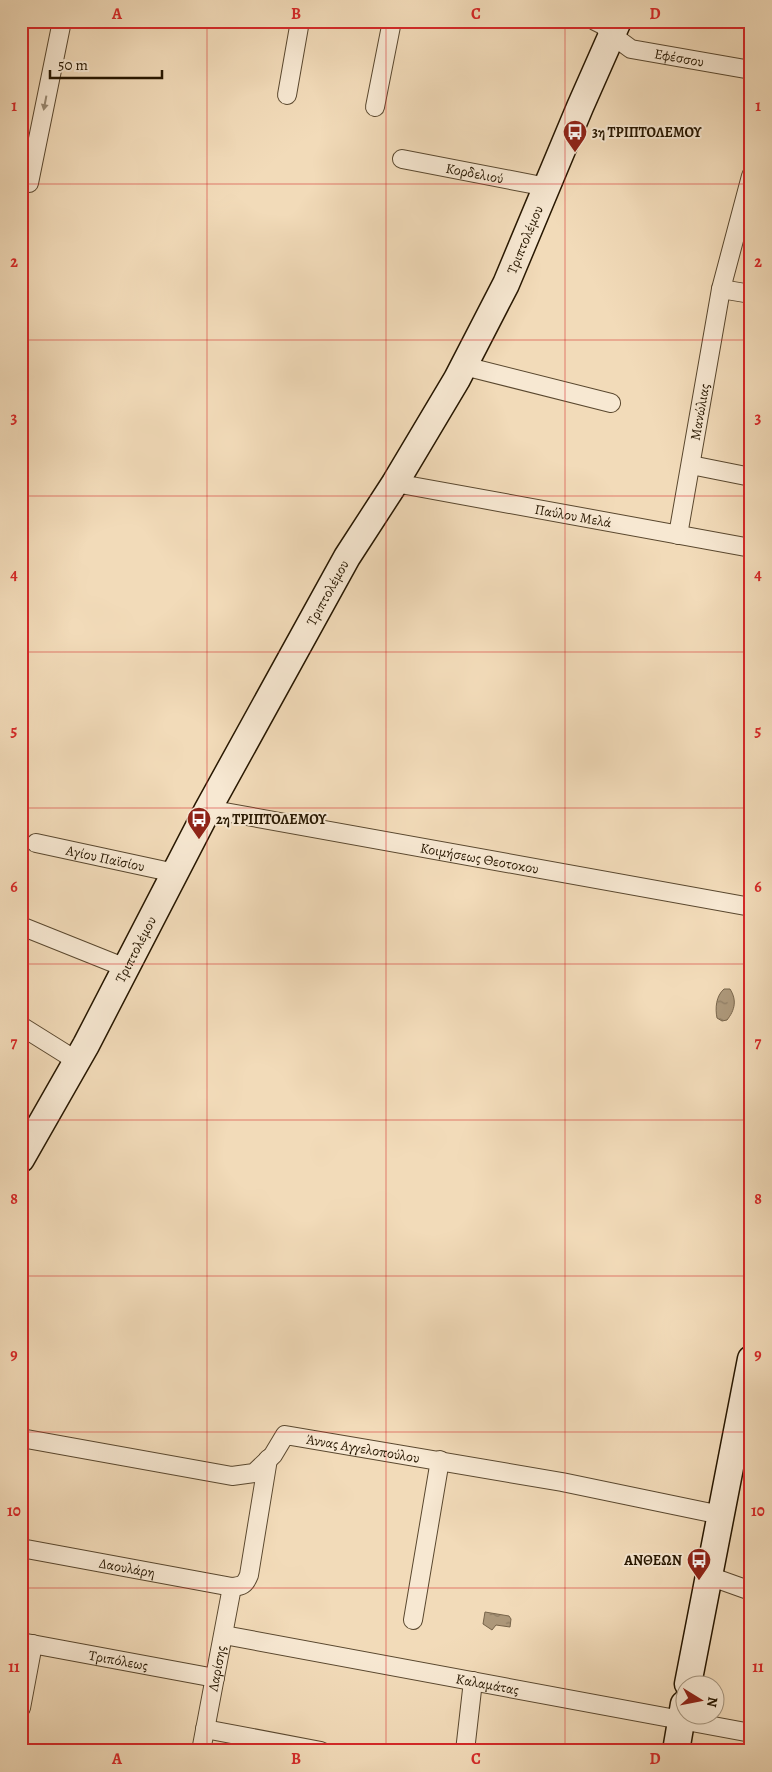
<svg xmlns="http://www.w3.org/2000/svg" width="772" height="1772" font-family="Alegreya,serif">
<style>
.water{fill:url(#water-ripples);stroke:#77644a}
.lines{fill:none;stroke-linecap:round;stroke-linejoin:round}
.street-casing{stroke:#5a482f;stroke-width:20}
.secondary-casing{stroke:#271701;stroke-width:29}
.street{stroke:#f7e8d2;stroke-width:18}
.secondary{stroke:#f7e8d2;stroke-width:26}
.oneway{fill:#998a74}
.grid{fill:none;stroke:#d62828;stroke-width:1;stroke-opacity:0.55}
.labels{text-anchor:middle;dominant-baseline:central;stroke-width:4;stroke-linejoin:round;paint-order:stroke}
.street-label{font-size:14px;fill:#271701;stroke:#f7e8d2}
.poi-label{font-size:14px;font-weight:bold;fill:#271701;stroke:#f7e8d2;text-anchor:start}
.neatline{fill:none;stroke:#d62828;stroke-width:2}
.grid-label{font-size:16px;text-anchor:middle;font-weight:bold;fill:#d62828}
</style>
<defs>
<pattern id="water-ripples" width="26" height="14" patternUnits="userSpaceOnUse" patternTransform="scale(1.25)"><rect width="26" height="14" fill="#ad987a"/><path d="M2 4q2-2 4 0t4 0M15 11q2-2 4 0t4 0" fill="none" stroke="#8d7b62"/></pattern>
</defs>
<rect width="100%" height="100%" fill="#f2dbb9"/>
<filter id="stains"><feTurbulence type="fractalNoise" baseFrequency=".004" numOctaves="4"/><feColorMatrix values="0 0 0 0 .2 0 0 0 0 .09 0 0 0 0 .02 0 0 0 .5 -.17"/></filter>
<radialGradient id="worn" r=".72"><stop offset=".6" stop-color="#630" stop-opacity="0"/><stop offset="1" stop-color="#630" stop-opacity=".3"/></radialGradient>
<!-- water -->
<path class="water" d="M724,989H730C737,1000 735,1010 727,1020L722,1021L717,1018C715,1008 716,996 724,989Z
M485,1612L509,1616L511,1619L510,1627L496,1625L492,1630L483,1624Z"/>
<g class="lines">
<defs>
<g id="street">
<path id="s1" d="M595,21L603,25L612,35L631,49L751,70"/>
<path d="M287,95L300,21"/>
<path d="M375,107L392,21"/>
<path id="s2" d="M402,159L547,187"/>
<path d="M21,183H29L62,21"/>
<path d="M721,289L751,294"/>
<path d="M464,366L611,403"/>
<path d="M691,465L751,477"/>
<path id="s3" d="M395,483L751,548"/>
<path id="s4" d="M678,535L721,289L751,176"/>
<path id="s5" d="M208,809L751,907"/>
<path id="s6" d="M36,843L175,873"/>
<path d="M21,926L126,968"/>
<path d="M21,1026L77,1061"/>
<path id="s7" d="M21,1438L232,1476L254,1473L273,1455L285,1435L562,1482L721,1515"/>
<path id="s8" d="M21,1548L232,1587C242,1586 245,1585 249,1575L268,1459"/>
<path d="M709,1576L751,1591"/>
<path d="M413,1620L440,1460"/>
<path id="s9" d="M224,1635L751,1733"/>
<path id="s10" d="M21,1642L215,1678"/>
<path d="M21,1708L33,1644"/>
<path d="M205,1729L321,1751"/>
<path id="s11" d="M201,1751L232,1587"/>
<path d="M465,1751L473,1681"/>
</g>
<g id="secondary">
<path id="s12" d="M21,1159L86,1045L208,809L347,557L395,483L457,379L506,284L580,107L618,21"/>
<path d="M688,1684L751,1359"/>
<path d="M676,1751L684,1704"/>
</g>
</defs>
<!-- street casing -->
<use href="#street" class="street-casing"/>
<!-- secondary casing -->
<use href="#secondary" class="secondary-casing"/>
<!-- street -->
<use href="#street" class="street"/>
<!-- secondary -->
<use href="#secondary" class="secondary"/>
</g>
<!-- one-way arrows -->
<defs><path id="oneway-solid" d="M-6-.8H1V-3.2L6.5 0L1 3.2V.8H-6Z" transform="scale(1.25)"/></defs>
<use class="oneway" href="#oneway-solid" transform="translate(45 103) rotate(101)"/>
<!-- grid -->
<path class="grid" d="M207,21V1751M386,21V1751M565,21V1751M21,184H751M21,340H751M21,496H751M21,652H751M21,808H751M21,964H751M21,1120H751M21,1276H751M21,1432H751M21,1588H751"/>
<!-- icons -->
<defs>
<symbol id="bus-pin" viewBox="-11 -11 22 30"><path d="M0 17L-7.5 6A9.5 9.5 0 1 1 7.5 6Z" fill="#8f2418" stroke="#f7e8d2"/><path d="M-5-6H5V4H4V6H2V4H-2V6H-4V4H-5ZM-3.5-4V0h7V-4ZM-3.5 1.2v1.5H-2V1.2ZM2 1.2v1.5H3.5V1.2Z" fill="#fff"/></symbol>
</defs>
<g fill-rule="evenodd">
<use href="#bus-pin" x="561" y="118" width="28" height="38"/>
<use href="#bus-pin" x="185" y="805" width="28" height="38"/>
<use href="#bus-pin" x="685" y="1546" width="28" height="38"/>
</g>
<g class="labels">
<!-- street labels -->
<g class="street-label">
<text stroke="none"><textPath href="#s1" startOffset="95">Εφέσσου</textPath></text>
<text stroke="none"><textPath href="#s2" startOffset="74">Κορδελιού</textPath></text>
<text stroke="none"><textPath href="#s12" startOffset="1049">Τριπτολέμου</textPath></text>
<text stroke="none"><textPath href="#s4" startOffset="125">Μανώλιας</textPath></text>
<text stroke="none"><textPath href="#s3" startOffset="181">Παύλου Μελά</textPath></text>
<text stroke="none"><textPath href="#s12" startOffset="644">Τριπτολέμου</textPath></text>
<text stroke="none"><textPath href="#s6" startOffset="71">Αγίου Παϊσίου</textPath></text>
<text stroke="none"><textPath href="#s5" startOffset="276">Κοιμήσεως Θεοτοκου</textPath></text>
<text stroke="none"><textPath href="#s12" startOffset="239">Τριπτολέμου</textPath></text>
<text stroke="none"><textPath href="#s7" startOffset="365">Άννας Αγγελοπούλου</textPath></text>
<text stroke="none"><textPath href="#s8" startOffset="108">Δαουλάρη</textPath></text>
<text stroke="none"><textPath href="#s10" startOffset="99">Τριπόλεως</textPath></text>
<text stroke="none"><textPath href="#s11" startOffset="84">Λαρίσης</textPath></text>
<text stroke="none"><textPath href="#s9" startOffset="268">Καλαμάτας</textPath></text>
</g>
<!-- poi labels -->
<g class="poi-label">
<text x="592" y="132">3η ΤΡΙΠΤΟΛΕΜΟΥ</text>
<text x="216" y="819">2η ΤΡΙΠΤΟΛΕΜΟΥ</text>
<text x="682" y="1560" text-anchor="end">ΑΝΘΕΩΝ</text>
</g>
</g>
<!-- margin -->
<rect width="772" height="1772" fill="none" stroke="#f2dbb9" stroke-width="55"/>
<!-- north arrow -->
<g transform="translate(700 1700) rotate(100)"><circle r="24" fill="#f7e8d2" stroke="#a4947e"/>
<path d="M0-4L9 19L0 12L-9 19Z" fill="#8f2418"/>
<text y="-8" font-size="14" font-weight="bold" text-anchor="middle" fill="#271701">N</text>
</g>
<!-- scale -->
<path d="M50 70v8h112v-8" fill="none" stroke="#271701" stroke-width="2.5"/>
<text x="58" y="70" font-size="15" fill="#271701" stroke="#f7e8d2" stroke-width="4" paint-order="stroke">50 m</text>
<rect x="28" y="28" width="716" height="1716" class="neatline"/>
<g class="grid-label">
<text x="117" y="19">A</text>
<text x="296" y="19">B</text>
<text x="476" y="19">C</text>
<text x="655" y="19">D</text>
<text x="14" y="111">1</text>
<text x="758" y="111">1</text>
<text x="14" y="267">2</text>
<text x="758" y="267">2</text>
<text x="14" y="423">3</text>
<text x="758" y="423">3</text>
<text x="14" y="580">4</text>
<text x="758" y="580">4</text>
<text x="14" y="736">5</text>
<text x="758" y="736">5</text>
<text x="14" y="892">6</text>
<text x="758" y="892">6</text>
<text x="14" y="1048">7</text>
<text x="758" y="1048">7</text>
<text x="14" y="1204">8</text>
<text x="758" y="1204">8</text>
<text x="14" y="1360">9</text>
<text x="758" y="1360">9</text>
<text x="14" y="1516">10</text>
<text x="758" y="1516">10</text>
<text x="14" y="1672">11</text>
<text x="758" y="1672">11</text>
<text x="117" y="1764">A</text>
<text x="296" y="1764">B</text>
<text x="476" y="1764">C</text>
<text x="655" y="1764">D</text>
</g>
<rect width="100%" height="100%" filter="url(#stains)"/>
<rect width="100%" height="100%" fill="url(#worn)"/>
</svg>
